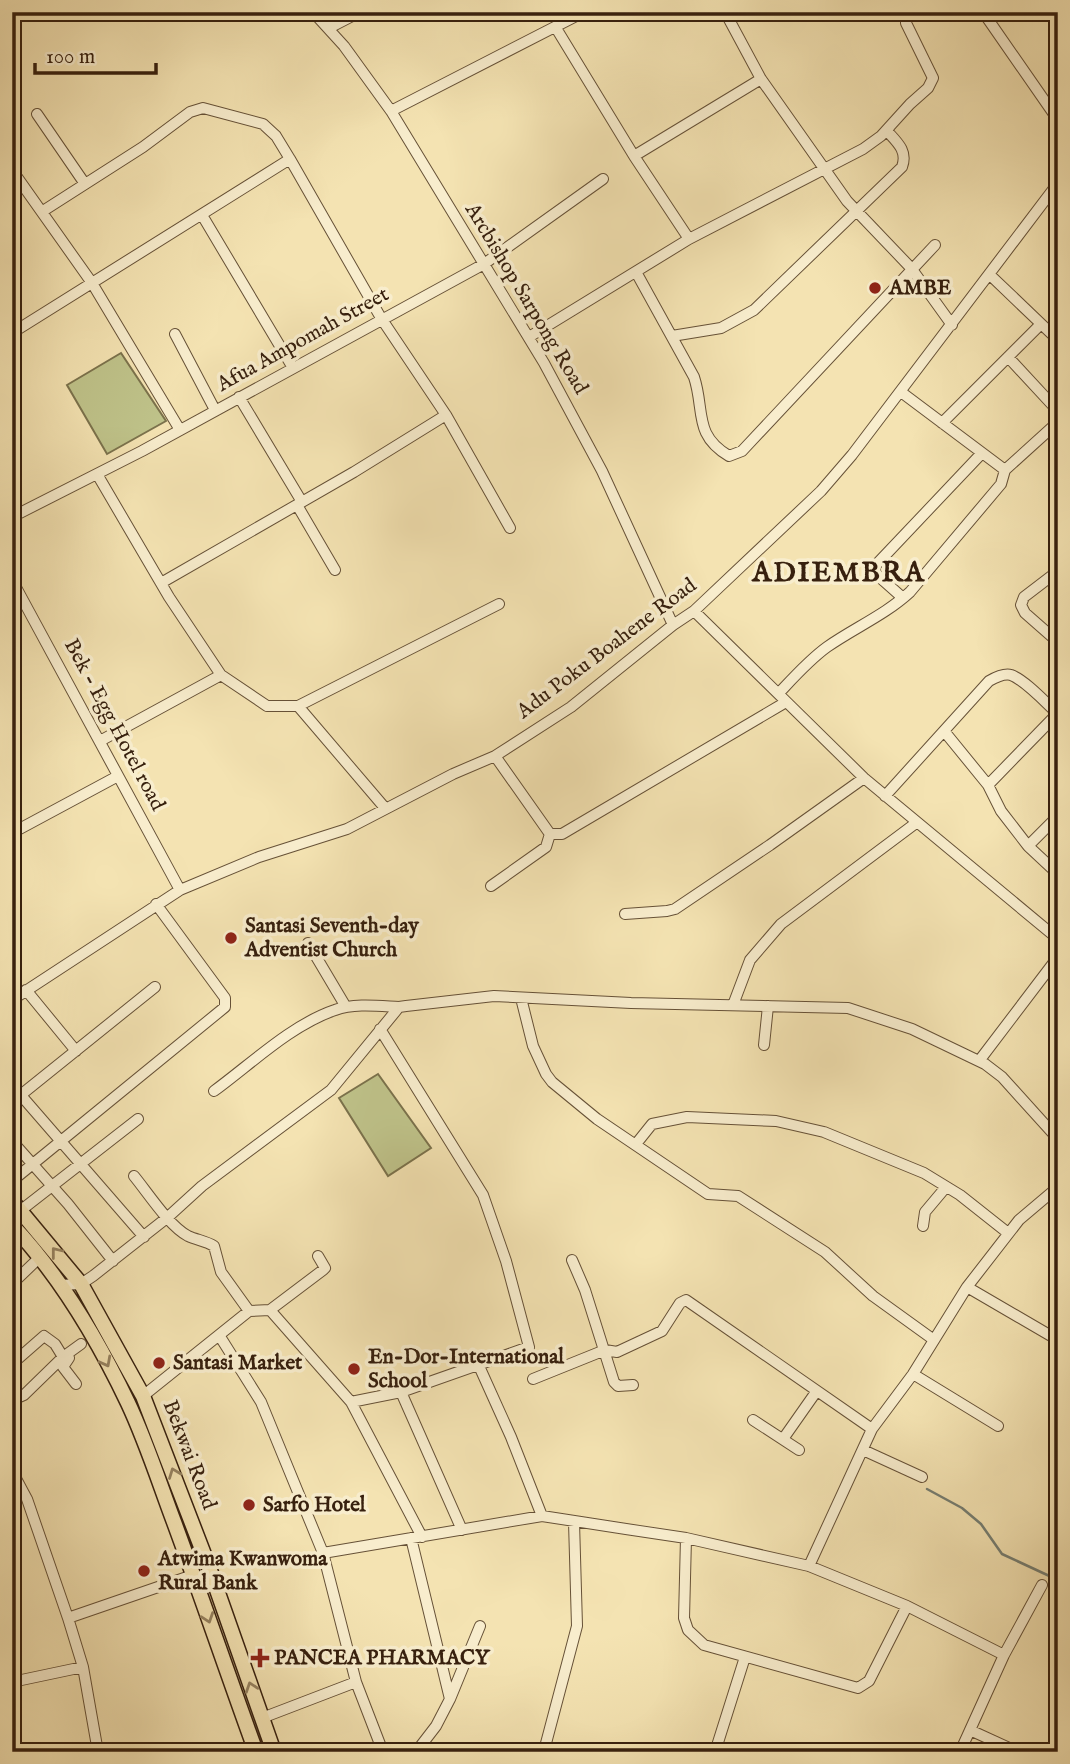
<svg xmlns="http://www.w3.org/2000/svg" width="1070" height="1764" font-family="'IM FELL English',serif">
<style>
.green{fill:#bfc38a;stroke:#7b724c;stroke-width:2}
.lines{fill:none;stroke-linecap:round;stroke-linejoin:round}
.stream{stroke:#757e72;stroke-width:2.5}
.minor-casing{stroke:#665137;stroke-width:12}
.highway-casing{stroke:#37200e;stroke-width:17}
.minor{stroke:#f8edcd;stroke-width:10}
.highway{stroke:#f4e3b2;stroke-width:14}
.oneway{stroke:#968260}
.poi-dot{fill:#8f2418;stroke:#f8edcd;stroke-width:2.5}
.labels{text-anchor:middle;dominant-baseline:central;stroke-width:7;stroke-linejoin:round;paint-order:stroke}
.poi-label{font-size:21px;font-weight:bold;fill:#37200e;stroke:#f8edcd;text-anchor:start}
.street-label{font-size:21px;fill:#37200e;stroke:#f8edcd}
.district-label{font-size:28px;font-weight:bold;letter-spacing:2px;fill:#37200e;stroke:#f8edcd}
</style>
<rect width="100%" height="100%" fill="#f4e3b2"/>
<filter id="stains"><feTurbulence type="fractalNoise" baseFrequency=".00286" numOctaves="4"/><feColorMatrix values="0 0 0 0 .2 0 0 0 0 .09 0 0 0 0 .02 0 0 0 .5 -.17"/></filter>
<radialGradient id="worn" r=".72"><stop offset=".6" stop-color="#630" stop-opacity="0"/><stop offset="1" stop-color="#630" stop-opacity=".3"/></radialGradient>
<!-- green -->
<path class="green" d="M121,353L166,421L107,454L67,385Z
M378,1074L431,1148L388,1176L339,1098Z"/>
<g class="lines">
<!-- stream -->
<path class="stream" d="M927,1489L962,1508L981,1524L1002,1554L1058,1580"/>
<defs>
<path id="minor" d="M313,12L344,46L391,111L544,363L602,471L673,625
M725,12L761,79L847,201L911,268L952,325
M983,12L1058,120
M329,28L360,12
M556,28L634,156L689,239
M391,111L584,12
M37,114L85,184
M634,156L761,79
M12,170L92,283L180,430
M43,211L143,147L190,112L203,108L263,124L276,136L290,159L381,318L446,415L510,528
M202,215L293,368
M636,272L694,377C705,410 693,435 729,456L742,451L935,245
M990,275L1058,340
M12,333L290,159
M175,334L215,410
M672,336L721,328L754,310L902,167C908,151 897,142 887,131L890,126
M529,337L689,239L863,149L881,136L910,104L928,88L933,78L906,23L908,12
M1008,357L1058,411
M901,392L1005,470
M239,397L302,502
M942,423L1041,324
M97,474L169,597L221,675L267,706H298L385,808
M297,505L335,570
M12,517L142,451L484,264L603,179
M1058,571L1024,597L1021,605L1025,613L1058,642
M12,580L180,890
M161,583L354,472L446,415
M903,598L876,574L874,567L982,453
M694,611L864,778L1058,939
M779,693C794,677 809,660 827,647C854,628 885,615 910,592L1001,484L1005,470L1058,422
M298,706L499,604
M944,731L988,785L1001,811L1028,846L1058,874
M100,741L221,675
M495,756L550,834
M988,785L1058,713
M885,796L989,681C996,677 1004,673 1011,675C1025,680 1046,703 1057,713
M12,833L118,776
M1028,846L1058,816
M491,886L546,847L550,834H562L786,702
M625,914L667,911L675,909L770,845L864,778
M308,943L346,1007
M26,990L76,1051
M521,998L533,1046L546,1074L552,1082L597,1119L708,1194L738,1196L825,1252L873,1296L934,1340
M12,1000L180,890L259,857L347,829L453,774L495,756L571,707L673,625L694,611L821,491L852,455L1058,183
M733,1005L750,960L781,924L916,823
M764,1045L768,1006
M979,1061L1058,957
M12,1085L144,1237
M214,1091C251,1064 291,1025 335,1010C354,1003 379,1006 399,1007
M12,1102L155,987
M12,1141L68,1204L113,1261
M636,1144L652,1124L687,1117L776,1121L824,1132L924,1173L960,1195L1008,1233
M134,1176C148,1193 169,1226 188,1236C197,1240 206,1241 214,1246L221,1272L249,1311
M12,1181L225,1007V998L156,904
M20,1211L138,1119
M923,1226L925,1212L946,1187
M572,1260L585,1290L614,1382L618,1386L633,1385
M12,1284L40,1257
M59,1285L81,1284L93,1276L168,1217L202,1186L331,1090L395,1012L399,1007L406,1006L494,996L631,1003L848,1008L912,1029L985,1064L1002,1077L1058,1139
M967,1287L1058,1340
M270,1310L351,1402L422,1537
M249,1311L270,1310L323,1270L325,1268L318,1256
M219,1335L261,1402L323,1553L356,1682L383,1752
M69,1358L63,1367L76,1384
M12,1364L44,1336L55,1344L63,1357
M479,1366L511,1437L542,1516
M913,1374L998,1426
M533,1379L605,1350L617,1352L662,1331L680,1303L686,1300L872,1429
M401,1392L462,1530
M143,1396L249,1311
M15,1399L24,1395L63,1357L81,1344
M351,1402L401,1392L529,1347L506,1261L483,1195L380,1029
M753,1420L799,1450
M783,1439L816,1392
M863,1450L922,1477
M12,1471L27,1499L68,1618L83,1667L98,1752
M411,1538L450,1699
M686,1538L684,1618L688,1630L704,1645L858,1688L869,1681L907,1606
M323,1553L542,1516L626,1529L686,1538L809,1566L907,1606L1004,1655
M809,1566L872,1429L913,1374L967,1287L1019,1220L1058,1187
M68,1618L193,1575
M12,1682L83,1667
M262,1718L356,1682
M972,1731L1018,1752
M416,1752L436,1726L450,1699L480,1626
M545,1752V1747L577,1626L574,1522
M715,1752L745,1657
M960,1752L1004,1655L1042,1585"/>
<path id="highway" d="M12,1201L81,1284L143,1396L210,1570L274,1752
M12,1225C60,1276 98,1340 128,1403C146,1441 159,1482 174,1522C202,1598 228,1675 256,1752"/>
</defs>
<!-- minor casing -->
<use href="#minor" class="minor-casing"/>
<!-- highway casing -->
<use href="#highway" class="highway-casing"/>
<!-- minor -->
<use href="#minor" class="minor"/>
<!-- highway -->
<use href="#highway" class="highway"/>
</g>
<!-- one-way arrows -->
<defs><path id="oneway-chevron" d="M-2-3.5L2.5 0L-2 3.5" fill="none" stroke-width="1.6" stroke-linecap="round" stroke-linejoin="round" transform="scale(1.75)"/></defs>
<g class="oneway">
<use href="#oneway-chevron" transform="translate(56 1252) rotate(-128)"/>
<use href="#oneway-chevron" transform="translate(106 1362) rotate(62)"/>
<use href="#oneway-chevron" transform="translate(174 1473) rotate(-111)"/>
<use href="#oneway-chevron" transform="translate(208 1618) rotate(71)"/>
<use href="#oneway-chevron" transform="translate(251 1687) rotate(-109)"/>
</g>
<!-- markers -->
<g class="poi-dot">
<circle cx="875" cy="288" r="7"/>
<circle cx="231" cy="938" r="7"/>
<circle cx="159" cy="1363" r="7"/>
<circle cx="354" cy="1369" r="7"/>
<circle cx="249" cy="1505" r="7"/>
<circle cx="144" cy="1571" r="7"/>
<path d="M256.5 1647.5h7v7h7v7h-7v7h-7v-7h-7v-7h7z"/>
</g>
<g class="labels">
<!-- poi labels -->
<g class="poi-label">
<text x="889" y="288">AMBE</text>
<text x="245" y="926">Santasi Seventh-day<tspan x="245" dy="24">Adventist Church</tspan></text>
<text x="368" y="1357">En-Dor-International<tspan x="368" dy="24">School</tspan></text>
<text x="173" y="1363">Santasi Market</text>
<text x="263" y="1505">Sarfo Hotel</text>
<text x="158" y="1559">Atwima Kwanwoma<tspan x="158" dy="24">Rural Bank</tspan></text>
<text x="274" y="1658">PANCEA PHARMACY</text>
</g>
<!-- street labels -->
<g class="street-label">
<text transform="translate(526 299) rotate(59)">Arcbishop Sarpong Road</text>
<text transform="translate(303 340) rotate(-29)">Afua Ampomah Street</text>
<text transform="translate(607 649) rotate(-37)">Adu Poku Boahene Road</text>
<text transform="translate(114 725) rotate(62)">Bek - Egg Hotel road</text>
<text transform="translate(189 1455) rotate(69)">Bekwai Road</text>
</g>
<!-- district labels -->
<g class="district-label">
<text x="839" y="573">ADIEMBRA</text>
</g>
</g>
<!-- margin -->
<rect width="1070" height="1764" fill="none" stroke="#f4e3b2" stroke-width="42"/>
<rect x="14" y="14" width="1042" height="1736" fill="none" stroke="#37200e" stroke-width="3.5"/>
<rect x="21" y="21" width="1028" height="1722" fill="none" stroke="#37200e" stroke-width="2"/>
<!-- scale -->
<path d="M35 63v10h121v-10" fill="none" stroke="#37200e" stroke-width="3.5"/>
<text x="46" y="63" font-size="21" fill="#37200e" stroke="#f8edcd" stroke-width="5" paint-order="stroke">100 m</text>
<rect width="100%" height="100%" filter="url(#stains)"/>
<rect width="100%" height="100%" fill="url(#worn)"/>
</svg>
